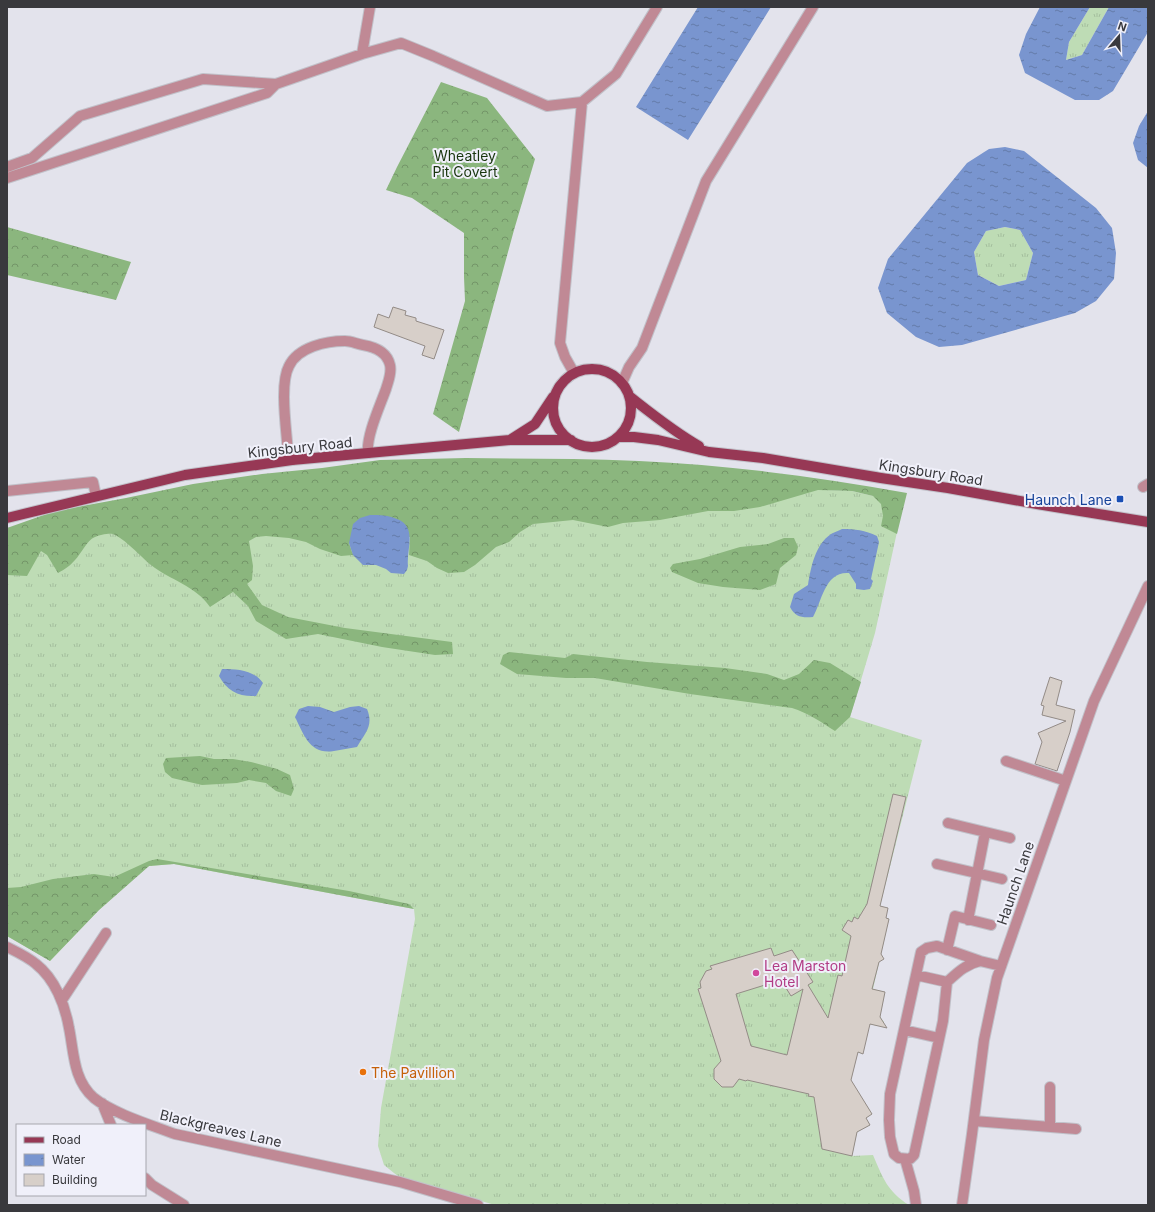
<svg xmlns="http://www.w3.org/2000/svg" width="1155" height="1212" font-family="Inter,sans-serif">
<style>
.grass{fill:url(#grass-tufts)}
.forest{fill:url(#forest-crowns)}
.water{fill:url(#water-ripples);fill-rule:evenodd}
.building{fill:#d7cfc9;stroke:#938b86;fill-rule:evenodd}
.lines{fill:none;stroke-linecap:round;stroke-linejoin:round}
.minor-casing{stroke:#c1c1c9;stroke-width:12}
.major-casing{stroke:#c1c1c9;stroke-width:12}
.minor{stroke:#c08995;stroke-width:10}
.major{stroke:#973855;stroke-width:10}
.transit-dot{fill:#1a4fb4;stroke:#f0f0fa;stroke-width:1.5}
.hotel-dot{fill:#d1479c;stroke:#f0f0fa;stroke-width:1.5}
.food-dot{fill:#e8710a;stroke:#f0f0fa;stroke-width:1.5}
.labels{text-anchor:middle;dominant-baseline:central;stroke-width:4;stroke-linejoin:round;paint-order:stroke}
.park-label{font-size:14px;fill:#18350d;stroke:#f0f0fa}
.street-label{font-size:14px;fill:#39393d;stroke:#f0f0fa}
.transit-label{font-size:14px;fill:#164399;stroke:#f0f0fa;text-anchor:end}
.hotel-label{font-size:14px;fill:#b23c85;stroke:#f0f0fa;text-anchor:start}
.food-label{font-size:14px;fill:#c56008;stroke:#f0f0fa;text-anchor:start}
</style>
<defs>
<pattern id="grass-tufts" width="24" height="20" patternUnits="userSpaceOnUse"><rect width="24" height="20" fill="#bedcb5"/><path d="M3 7l-1-3M5 7V3M7 7l1-3M15 17l-1-3M17 17v-4M19 17l1-3" fill="none" stroke="#a4be9d"/></pattern>
<pattern id="forest-crowns" width="20" height="18" patternUnits="userSpaceOnUse"><rect width="20" height="18" fill="#8bb67e"/><path d="M2 6a3 3 0 1 1 6 0M12 15a3 3 0 1 1 6 0" fill="none" stroke="#739568"/></pattern>
<pattern id="water-ripples" width="26" height="14" patternUnits="userSpaceOnUse"><rect width="26" height="14" fill="#7995cf"/><path d="M2 4q2-2 4 0t4 0M15 11q2-2 4 0t4 0" fill="none" stroke="#647ba9"/></pattern>
</defs>
<rect width="100%" height="100%" fill="#e3e3ec"/>
<!-- grass -->
<path class="grass" d="M1090,7H1109L1082,55L1066,60L1069,42Z
M1005,227L1020,230L1033,253L1026,280L999,286L978,275L974,252L986,231Z
M710,486L852,491L873,496L902,509L875,633L850,717L922,740L880,906L886,918L889,919L873,989L885,992L880,1017L884,1022L878,1026L861,1022L863,1054L857,1052L849,1090L851,1094L857,1090L872,1114L866,1118L870,1125L857,1132L852,1156L873,1155C883,1178 887,1191 909,1205H495L399,1177L384,1165L378,1146L381,1108L415,919L414,909L174,864L149,866L99,910L50,961L7,936V539Z"/>
<!-- forest -->
<path class="forest" d="M441,82L487,98L535,159L514,230L459,432L433,414L465,301L464,277V233L412,198L386,190L397,167Z
M7,227L131,262L116,300L7,275Z
M466,458C524,459 581,458 639,461C729,465 818,477 907,493L897,534L881,526L883,516L881,504L873,496L852,491L818,490L760,507L734,511H708L660,520L623,523L608,527L573,520L533,524L520,532L509,542L496,547L475,565L464,572L448,573L437,568L427,561L409,555L410,537L349,543L353,555L341,556L320,549L306,542L289,538L266,536L256,537L249,541L253,566L252,580L247,584L262,605L288,617L345,628L452,642L453,654L435,655L382,647L318,634L286,639L256,621L248,606L233,592L210,607C196,586 170,580 151,565C141,557 124,538 113,534C109,533 99,535 95,537C87,540 81,554 75,560C70,566 65,569 58,573L47,555L41,551L27,576L7,575V528L55,511L126,498L193,484L262,474L322,468L380,460Z
M784,538H794L798,547L796,555L780,568L776,584L760,590L723,587L698,583L672,572L670,568L673,564L700,559L740,547L768,544Z
M509,652L565,658L573,654L647,662L725,668L767,674L784,680L799,674L814,660L830,663L861,682L850,717L835,731C821,722 808,713 792,708L690,694L595,678H566L517,674L500,664L503,655Z
M200,756L214,759H233L251,762L277,769L290,775L294,789L291,796L276,791L266,783L249,780L237,783L202,785L172,778L165,772L163,764L166,758Z
M157,859L349,891L409,904L414,909L174,864L149,866L99,910L50,961L7,936V888L21,887L53,879L94,874L114,877L149,861Z"/>
<!-- water -->
<path class="water" d="M698,7H771L688,140L636,107Z
M1040,7H1090L1069,42L1066,60L1082,55L1109,7H1148V32L1113,91L1099,100H1075L1025,73L1019,55L1026,34Z
M1148,111V168L1138,160L1133,143L1139,126Z
M1005,147L1024,151L1096,208L1112,228L1116,253L1114,279L1096,301L1075,313L962,345L939,347L916,337L887,313L878,288L888,259L967,163L989,149ZM1005,227L1020,230L1033,253L1026,280L999,286L978,275L974,252L986,231Z
M370,515C380,515 388,515 397,519C418,527 406,550 408,566L407,570L404,574L391,573L386,569L376,565H363L353,555L349,543L353,524L360,518Z
M842,529C855,529 865,530 877,536L879,542L871,579L873,581L870,589L864,590L856,589V584L849,573C825,571 822,601 813,617C802,618 795,617 790,607L794,594L808,585C811,567 815,545 831,534C834,532 839,531 842,529Z
M222,669C237,669 254,670 263,683L256,696C239,697 227,691 219,676Z
M308,706L320,707L334,712L350,707L359,706L367,709C374,726 365,733 357,747C349,748 342,750 334,751C310,755 304,735 295,717L299,709Z"/>
<!-- building -->
<path class="building" d="M393,307L406,311L405,315L416,318V321L444,330L434,359L422,355L425,346L374,327L378,314L389,318Z
M1050,677L1062,681L1056,705L1075,710L1070,732L1057,771L1035,764L1042,742L1038,733L1066,721L1042,715L1044,706L1041,705Z
M893,794L906,797L880,906L888,908L886,918L889,919L881,954L884,959L879,962L872,989L885,992L880,1017L887,1028L870,1024L863,1054L858,1052L851,1080L872,1114L866,1118L870,1125L857,1132L852,1156L822,1149L814,1097L808,1096L809,1094L747,1080L746,1081L739,1079L733,1087H722L714,1079V1069L721,1061L698,989L701,988L700,982L706,971L712,969L710,966L771,948L774,956L792,950L813,982L808,985L828,1018L838,975L842,976L851,936L842,930L848,920L852,922L854,917L858,919L867,904ZM781,980L791,996L803,989L787,1055L751,1046L736,994Z"/>
<g class="lines">
<defs>
<path id="minor" d="M362,54L370,7
M7,167L32,158L80,116L203,79L276,84
M7,178L267,93L276,84L362,54L401,43L433,56L547,106L582,102L616,74L657,7
M574,373L565,357L560,343L582,102
M622,383L629,367L642,348L706,181L813,7
M292,460L288,454C287,433 279,384 289,366C298,347 326,341 345,341C351,341 357,344 363,345C375,347 387,352 390,365C392,373 388,382 386,389C380,406 366,436 368,453
M1143,487L1148,484
M7,491L93,482L96,496
M1006,761L1066,781
M948,823L1010,838
M937,864L1002,879
M968,920L985,833
M7,947C17,952 28,957 36,964C55,979 65,1005 69,1028C74,1052 73,1080 94,1098C114,1114 151,1125 175,1134L400,1182L478,1205
M947,950L955,916L991,925
M980,961C966,964 957,973 947,982L943,1021L914,1155L910,1159L899,1158L894,1154L890,1137L889,1120L890,1094L921,952L927,948L937,946L980,961L1001,966
M916,975L947,982
M62,1000L106,933
M904,1030L939,1038
M102,1103L111,1125
M974,1121L1076,1129
M1050,1127V1087
M905,1159L914,1191L916,1205
M145,1178L152,1185L184,1205
M962,1205L972,1134L984,1040L997,978L1094,701L1148,586"/>
<path id="major" d="M553 408a39 39 0 1 1 78 0a39 39 0 1 1-78 0Z
M629,396C652,414 674,432 699,446
M619,437H634L658,440L709,452L763,458L881,478L948,488L1037,504L1148,522
M510,440L535,424L553,397
M7,518L185,475L292,460L510,440H571"/>
</defs>
<!-- minor casing -->
<use href="#minor" class="minor-casing"/>
<!-- major casing -->
<use href="#major" class="major-casing"/>
<!-- minor -->
<use href="#minor" class="minor"/>
<!-- major -->
<use href="#major" class="major"/>
</g>
<!-- markers -->
<rect class="transit-dot" x="1116" y="495" width="8" height="8" rx="2"/>
<circle class="hotel-dot" cx="756" cy="973" r="4"/>
<circle class="food-dot" cx="363" cy="1072" r="4"/>
<g class="labels">
<!-- park labels -->
<g class="park-label">
<text x="465" y="155">Wheatley<tspan x="465" dy="16">Pit Covert</tspan></text>
</g>
<!-- street labels -->
<g class="street-label">
<text transform="translate(300 447) rotate(-6)">Kingsbury Road</text>
<text transform="translate(931 472) rotate(9)">Kingsbury Road</text>
<text transform="translate(1015 883) rotate(-71)">Haunch Lane</text>
<text transform="translate(221 1128) rotate(13)">Blackgreaves Lane</text>
</g>
<!-- transit labels -->
<g class="transit-label">
<text x="1112" y="499">Haunch Lane</text>
</g>
<!-- hotel labels -->
<g class="hotel-label">
<text x="764" y="965">Lea Marston<tspan x="764" dy="16">Hotel</tspan></text>
</g>
<!-- food labels -->
<g class="food-label">
<text x="371" y="1072">The Pavillion</text>
</g>
</g>
<!-- border -->
<rect width="1155" height="1212" fill="none" stroke="#39393d" stroke-width="16"/>
<!-- legend -->
<rect x="16" y="1124" width="130" height="72" fill="#f0f0fa" stroke="#a7a7ae"/>
<rect x="24" y="1137" width="20" height="6" fill="#973855" stroke="#a7a7ae"/>
<text x="52" y="1144" font-size="12" fill="#39393d">Road</text>
<rect x="24" y="1154" width="20" height="12" fill="url(#water-ripples)" stroke="#a7a7ae"/>
<text x="52" y="1164" font-size="12" fill="#39393d">Water</text>
<rect x="24" y="1174" width="20" height="12" fill="#d7cfc9" stroke="#a7a7ae"/>
<text x="52" y="1184" font-size="12" fill="#39393d">Building</text>
<!-- north arrow -->
<g transform="translate(1119 36) rotate(19)" stroke="#f0f0fa" stroke-width="3" paint-order="stroke">
<path d="M0-3L7 15L0 10L-7 15Z" fill="#39393d"/>
<text y="-6" font-size="11" font-weight="bold" text-anchor="middle" fill="#39393d">N</text>
</g>
</svg>
